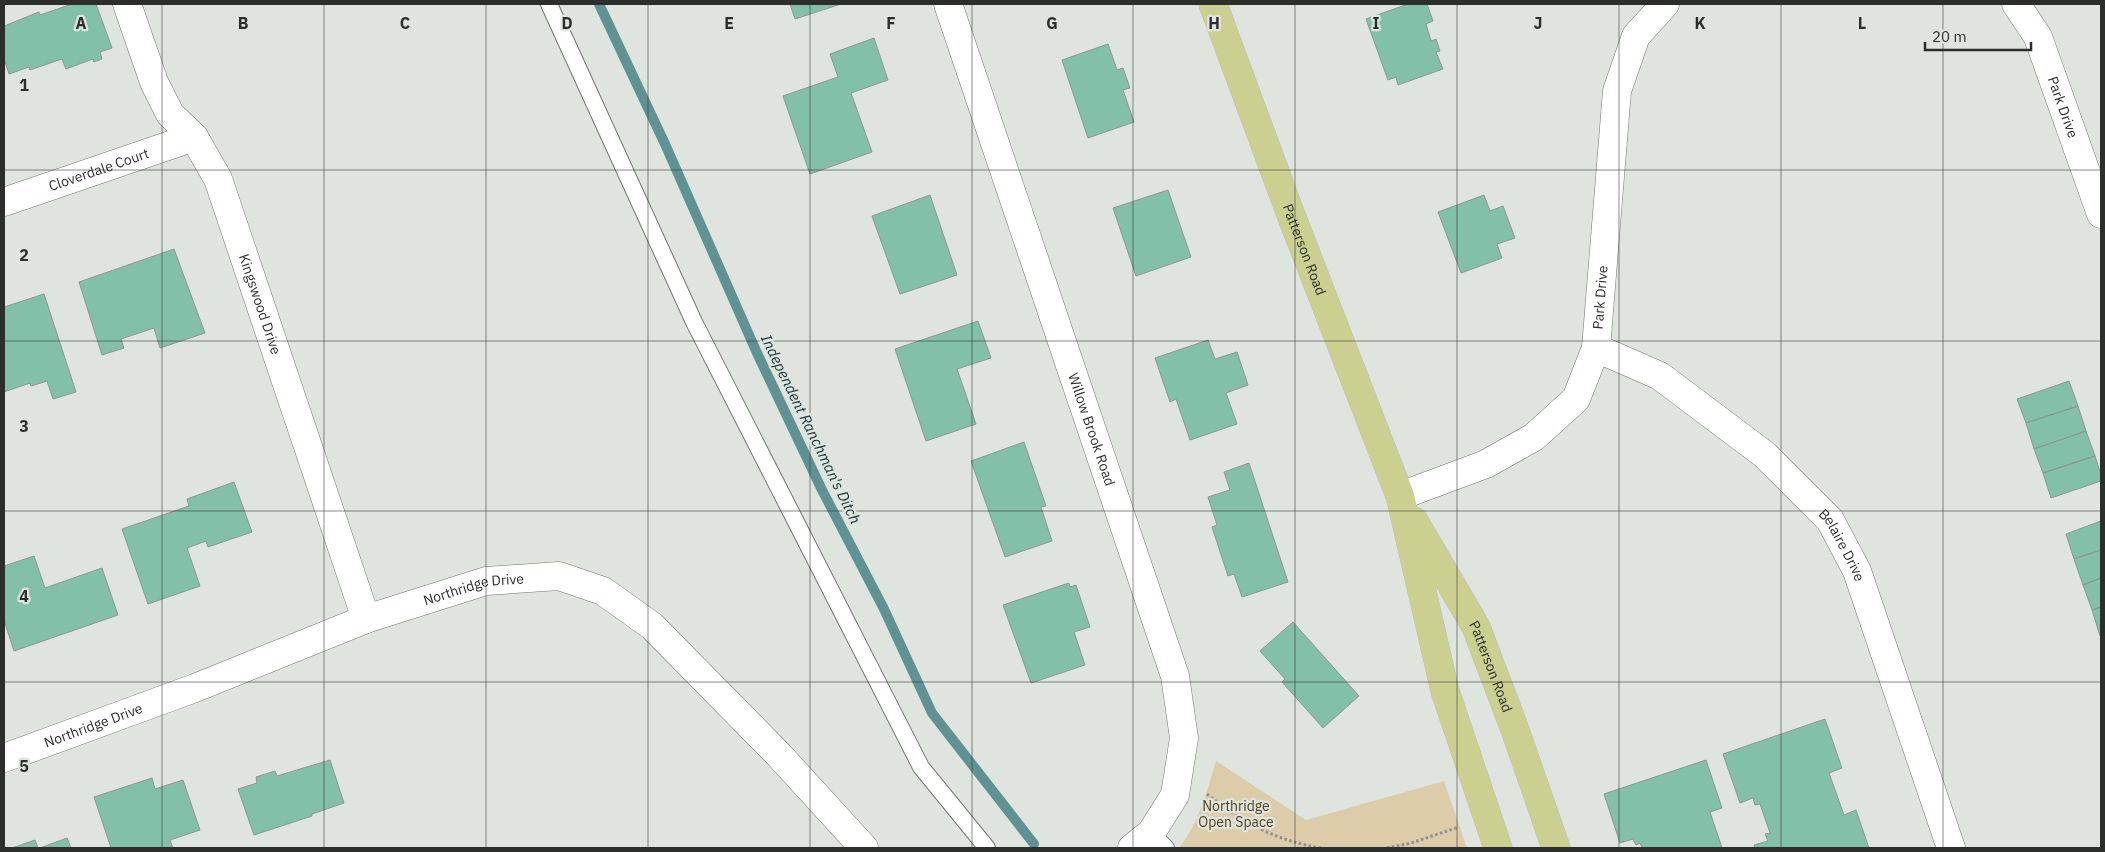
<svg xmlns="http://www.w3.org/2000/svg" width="2105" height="852" font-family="'IBM Plex Sans',sans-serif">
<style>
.green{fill:#dca}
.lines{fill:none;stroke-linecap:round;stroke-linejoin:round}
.stream{stroke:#609293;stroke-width:10}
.building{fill:#82c0a9;stroke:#8e9793}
.service-casing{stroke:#70766f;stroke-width:18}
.minor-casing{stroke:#70766f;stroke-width:29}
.primary-casing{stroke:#bfc0bf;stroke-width:29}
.path{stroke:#8c908b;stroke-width:3;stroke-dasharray:2.5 2.5;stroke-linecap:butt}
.service{stroke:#fff;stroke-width:16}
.minor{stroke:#fff;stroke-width:28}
.primary{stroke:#cbd091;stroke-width:28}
.grid{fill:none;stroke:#2b2e2b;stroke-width:1;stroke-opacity:0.55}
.labels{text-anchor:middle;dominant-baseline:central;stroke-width:4.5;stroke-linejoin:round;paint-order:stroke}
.street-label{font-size:14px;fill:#2b2e2b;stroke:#dfe5de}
.park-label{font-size:14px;fill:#503e17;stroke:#dfe5de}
.water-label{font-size:15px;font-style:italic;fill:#113536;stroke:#dfe5de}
.grid-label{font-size:16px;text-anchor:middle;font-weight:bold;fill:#2b2e2b;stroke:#dfe5de;stroke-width:4.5;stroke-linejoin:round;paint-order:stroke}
</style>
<rect width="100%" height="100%" fill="#dfe5de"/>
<!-- green -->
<path class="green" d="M1216,761L1306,820L1444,781L1467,848H1179C1199,822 1207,792 1216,761Z"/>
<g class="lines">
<!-- stream -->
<path class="stream" d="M599,4L665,144L757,353L822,490L884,609L932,713L1034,844"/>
</g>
<!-- building -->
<path class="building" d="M72,4H96L112,48L100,52L102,59L94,62L93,59L66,69L62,59L30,70L29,67L9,74L4,59V26L39,12L40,15Z
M790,4H841L795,19Z
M1408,4H1427L1433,21L1426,24L1431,41L1436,39L1440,51L1436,52L1443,69L1398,85L1396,77L1388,80L1366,19Z
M874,38L888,80L851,93L872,152L810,174L783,96L838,77L830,54Z
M1108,44L1117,70L1123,68L1130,88L1123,90L1134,122L1088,138L1062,60Z
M1168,190L1191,257L1136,276L1113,208Z
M930,195L957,275L900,294L872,216Z
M1484,195L1490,211L1503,206L1515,238L1497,244L1502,258L1461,273L1438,212Z
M174,249L205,333L160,348L154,328L121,339L124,348L102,355L79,282Z
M44,294L76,392L53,399L47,381L31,386L30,383L4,392V307Z
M978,321L991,358L957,369L976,424L926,441L895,349Z
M1208,340L1215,359L1237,352L1248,385L1226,393L1237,424L1190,440L1176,399L1170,402L1155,358Z
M2069,381L2078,406L2026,423L2017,399Z
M2078,406L2086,431L2034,449L2026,423Z
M2086,431L2095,456L2043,473L2034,449Z
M1024,442L1046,506L1041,507L1052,541L1005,557L971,461Z
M2095,456L2101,475V481L2051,498L2043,473Z
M1249,463L1288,582L1242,597L1234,574L1228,576L1212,527L1217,525L1208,497L1230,490L1224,472Z
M234,482L252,532L208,547L206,541L187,548L200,586L148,604L122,529L189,506L187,499Z
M2101,521V550L2074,559L2066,534Z
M2101,550V578L2083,585L2074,559Z
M34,556L45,588L102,568L118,615L14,651L4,620V566Z
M2101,578V607L2092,610L2083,585Z
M1069,583L1070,587L1076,585L1090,627L1074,632L1085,665L1031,683L1003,605Z
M2101,607V635L2100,636L2092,610Z
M1293,622L1359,696L1323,728L1282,682L1285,679L1260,651Z
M1825,719L1842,768L1829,773L1844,815L1856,810L1869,848H1755L1754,845L1768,841L1765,834L1770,833L1760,804L1755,805L1753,798L1740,803L1723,754Z
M330,760L344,803L312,814V816L254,835L238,789L257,783L256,777L275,771L277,776Z
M1706,760L1722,808L1710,812L1722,848H1642L1640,843L1636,845L1633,839L1620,843L1604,794Z
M152,778L155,789L183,780L200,830L170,840L173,848H111L94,797Z
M67,838L71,848H40Z
M35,840L38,848H12Z"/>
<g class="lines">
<defs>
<path id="service" d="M549,4L694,322L921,767L987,848
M1151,833L1166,848"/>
<g id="minor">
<path id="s1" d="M127,4L154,82L170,114L194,137L218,179L366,619"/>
<path id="s2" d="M948,4L1175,676L1184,738L1175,795L1151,833L1132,848"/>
<path id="s3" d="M2016,4L2038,37L2101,214"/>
<path id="s4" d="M4,202L194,137"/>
<path id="s5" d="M1596,348L1660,376L1765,455L1830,520L1857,571L1951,848"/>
<path id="s6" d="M1400,496L1486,464L1534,437L1576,399L1596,348L1617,91L1636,36L1665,4"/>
<path id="s7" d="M4,758L195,688L366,619L486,581L559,576L603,591L652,626L779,755L864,848"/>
</g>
<g id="primary">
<path id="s8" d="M1213,4L1291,215L1400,496L1445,691L1498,848"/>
<path id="s9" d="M1414,521L1476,627L1514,727L1556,848"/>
</g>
</defs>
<!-- service casing -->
<use href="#service" class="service-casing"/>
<!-- minor casing -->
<use href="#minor" class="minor-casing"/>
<!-- primary casing -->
<use href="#primary" class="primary-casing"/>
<!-- path -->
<path class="path" d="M1207,794C1241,822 1277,841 1321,848
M1387,848L1411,843L1459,827"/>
<!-- service -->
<use href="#service" class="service"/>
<!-- minor -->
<use href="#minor" class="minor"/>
<!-- primary -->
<use href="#primary" class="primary"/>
</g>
<!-- grid -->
<path class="grid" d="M162,4V848M324,4V848M486,4V848M648,4V848M810,4V848M972,4V848M1133,4V848M1295,4V848M1457,4V848M1619,4V848M1781,4V848M1943,4V848M4,170H2101M4,341H2101M4,511H2101M4,682H2101"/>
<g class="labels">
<!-- street labels -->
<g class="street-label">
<text stroke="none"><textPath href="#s3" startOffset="114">Park Drive</textPath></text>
<text stroke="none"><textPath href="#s4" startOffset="100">Cloverdale Court</textPath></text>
<text stroke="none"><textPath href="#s8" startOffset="262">Patterson Road</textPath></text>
<text stroke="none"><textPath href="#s6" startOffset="309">Park Drive</textPath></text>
<text stroke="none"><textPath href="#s1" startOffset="332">Kingswood Drive</textPath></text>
<text stroke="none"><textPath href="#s2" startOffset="449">Willow Brook Road</textPath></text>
<text stroke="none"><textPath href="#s5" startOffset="321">Belaire Drive</textPath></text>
<text stroke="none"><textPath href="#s7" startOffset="500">Northridge Drive</textPath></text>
<text stroke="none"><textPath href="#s9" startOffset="165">Patterson Road</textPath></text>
<text stroke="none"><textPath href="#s7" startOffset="95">Northridge Drive</textPath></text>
</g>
<!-- park labels -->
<g class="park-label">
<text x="1236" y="806">Northridge<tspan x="1236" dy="16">Open Space</tspan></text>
</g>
<!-- water labels -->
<g class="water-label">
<text transform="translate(811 429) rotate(64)">Independent Ranchman's Ditch</text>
</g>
</g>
<g class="grid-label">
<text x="81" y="29">A</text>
<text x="243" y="29">B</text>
<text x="405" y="29">C</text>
<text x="567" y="29">D</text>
<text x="729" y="29">E</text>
<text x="891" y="29">F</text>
<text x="1052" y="29">G</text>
<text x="1214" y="29">H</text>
<text x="1376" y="29">I</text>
<text x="1538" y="29">J</text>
<text x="1700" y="29">K</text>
<text x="1862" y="29">L</text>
<text x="24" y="91">1</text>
<text x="24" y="261">2</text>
<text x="24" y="432">3</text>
<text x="24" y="602">4</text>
<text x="24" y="772">5</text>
</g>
<!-- border -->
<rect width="2105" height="852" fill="none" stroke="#2b2e2b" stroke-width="10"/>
<!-- scale -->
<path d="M1925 42v8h106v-8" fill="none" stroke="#2b2e2b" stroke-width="2.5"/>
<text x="1932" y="42" font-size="15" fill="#2b2e2b" stroke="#dfe5de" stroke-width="4" paint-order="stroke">20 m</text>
</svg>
